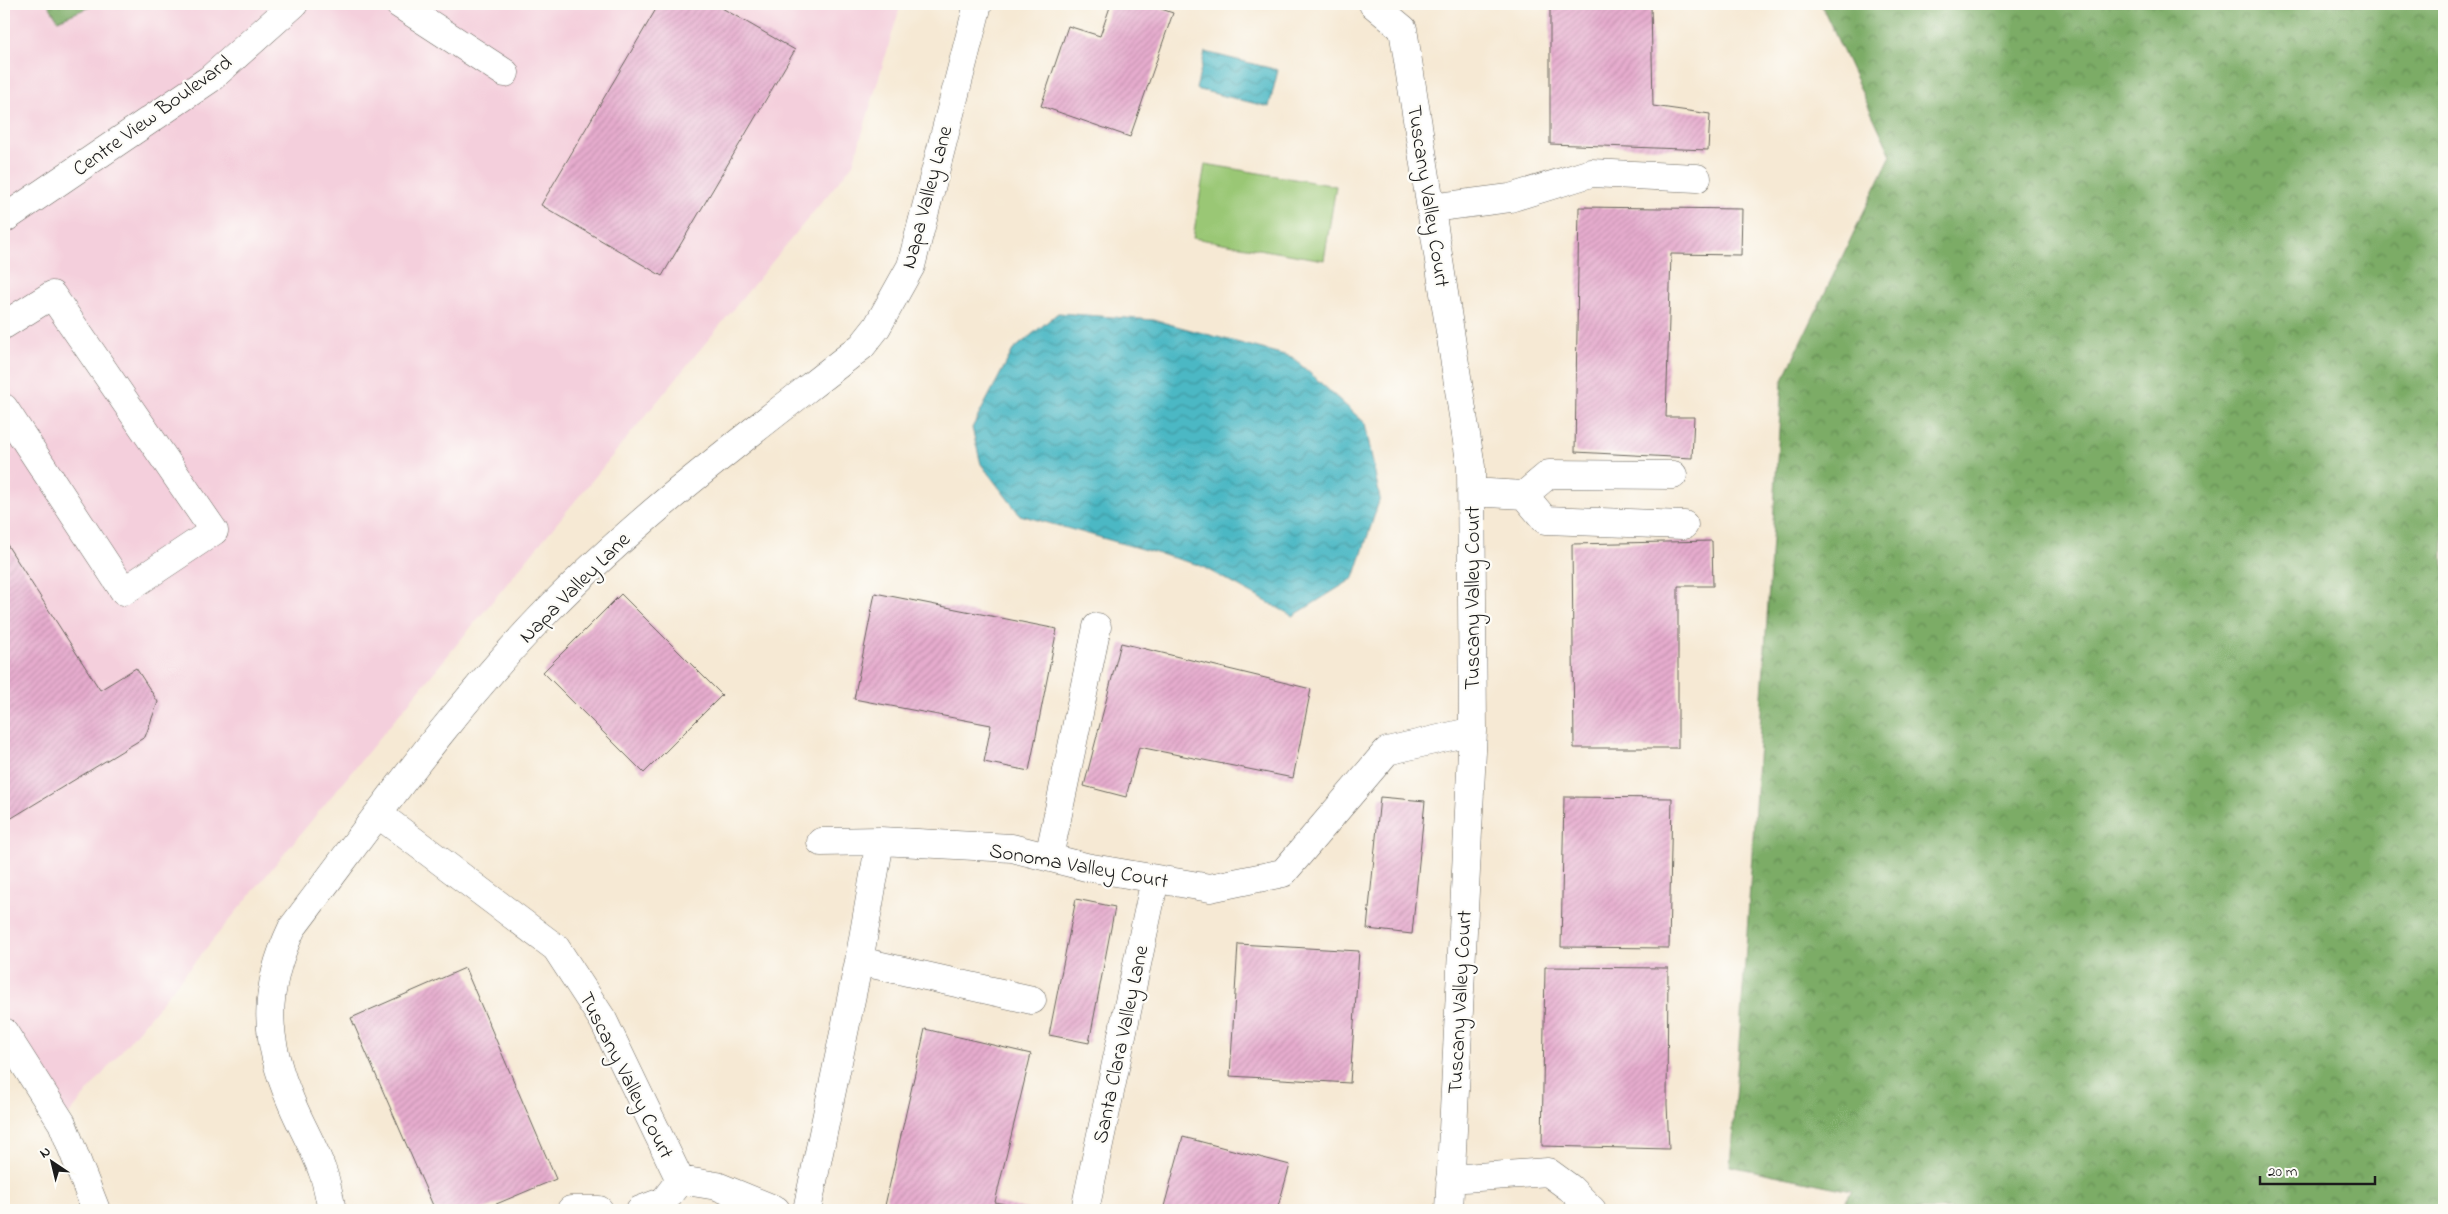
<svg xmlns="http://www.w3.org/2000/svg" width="2448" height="1214" font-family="'Indie Flower',sans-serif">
<defs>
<pattern id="forest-crowns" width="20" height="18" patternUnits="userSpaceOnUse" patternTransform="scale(1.25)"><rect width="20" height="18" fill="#7bac66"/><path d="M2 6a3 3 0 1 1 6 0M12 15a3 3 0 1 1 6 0" fill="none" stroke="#648b53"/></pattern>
<pattern id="water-waves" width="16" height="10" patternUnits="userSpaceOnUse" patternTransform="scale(1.25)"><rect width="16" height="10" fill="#4bb8c4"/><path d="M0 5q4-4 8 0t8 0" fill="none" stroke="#3e959e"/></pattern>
<pattern id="building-hatch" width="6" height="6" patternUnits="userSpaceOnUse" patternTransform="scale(1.25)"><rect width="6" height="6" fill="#e6acce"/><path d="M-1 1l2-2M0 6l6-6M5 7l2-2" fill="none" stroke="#c593b0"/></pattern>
</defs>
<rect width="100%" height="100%" fill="#fdfcf7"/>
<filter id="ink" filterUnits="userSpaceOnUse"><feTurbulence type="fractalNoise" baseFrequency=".02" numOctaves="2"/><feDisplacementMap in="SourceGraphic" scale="10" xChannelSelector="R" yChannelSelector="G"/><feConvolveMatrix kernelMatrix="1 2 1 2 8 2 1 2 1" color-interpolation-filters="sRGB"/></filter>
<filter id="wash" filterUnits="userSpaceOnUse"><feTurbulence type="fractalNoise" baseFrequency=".0096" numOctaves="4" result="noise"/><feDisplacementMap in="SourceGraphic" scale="20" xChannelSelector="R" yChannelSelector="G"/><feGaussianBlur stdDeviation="1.12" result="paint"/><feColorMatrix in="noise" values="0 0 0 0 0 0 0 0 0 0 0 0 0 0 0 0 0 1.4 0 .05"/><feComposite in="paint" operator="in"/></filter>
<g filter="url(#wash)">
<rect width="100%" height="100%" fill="#f6e9d4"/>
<path fill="#f4cfdc" d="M4,4h44l10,16 39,-16h804l-48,160 -791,959 -58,-91z"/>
<path fill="url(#forest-crowns)" stroke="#4c6441" d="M48,4h49l-39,16z
M1821,4h623v1206h-604l12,-19 -122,-25 16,-218 36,-566 109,-227z"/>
<path fill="#9ac774" stroke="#5b7248" d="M1205,164l131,22 -12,74 -131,-22z"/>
<path fill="url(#water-waves)" stroke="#346a70" d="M1205,52l73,18 -9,37 -73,-18z
M1058,313l96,7 138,37 73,66 15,75 -26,80 -61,38 -94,-51 -179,-50 -39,-51 -9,-36 41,-78z"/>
<g id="blocks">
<path fill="url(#building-hatch)" d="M659,4h56l80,46 -133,226 -121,-71z
M1111,4h36l26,9 -43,124 -89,-31 27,-80 32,10z
M1550,4h101l2,102 57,8 -2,36 -158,-6z
M1579,207l163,2 -1,46 -70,-1 -5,163h28l-2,41 -117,-6z
M4,540l96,150 36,-22 22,34 -13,35 -135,82 -6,-11z
M1712,541l1,45h-35v162h-104l-2,-204z
M875,593l182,36 -28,142 -45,-9 7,-37 -137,-26z
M621,594l101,101 -78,78 -101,-101z
M1121,643l190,46 -18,89 -154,-31 -13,50 -42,-11z
M1380,797l45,4 -13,133 -45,-5z
M1564,797l108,1 -3,150 -108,-1z
M1076,899l39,8 -26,136 -40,-8z
M1238,944l121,7 -9,132 -120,-7z
M1545,967l123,1 -1,136 2,45 -127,-3z
M465,968l91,211 -74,31h-47l-84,-192z
M925,1029l106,25 -36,148 35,8h-146z
M1183,1137l107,28 -13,45h-114z"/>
</g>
</g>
<g filter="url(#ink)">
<use href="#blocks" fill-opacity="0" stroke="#68645c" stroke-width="1"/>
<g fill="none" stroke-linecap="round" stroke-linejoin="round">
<g stroke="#68645c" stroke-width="29">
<path id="minor" d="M399,4l106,69
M1373,4l30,25 68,438 2,264 -24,479
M1431,208l79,-10 81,-25 106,5
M4,219l206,-140 84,-75
M4,325l48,-30 162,236 -90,60 -120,-183
M1471,492l53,3 21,25 139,5
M1524,495l25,-21 124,1
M378,814l178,134 47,72 77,160
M821,842l59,-1 132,7 74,19 124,21 73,-15 104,-122 86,-20
M1049,857l48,-230
M859,961l173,39
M4,1032l58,91 34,87
M1450,1179l98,-7 22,16 22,22
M680,1180l37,6 59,24
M332,1210c-3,-13 -5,-28 -10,-40 -8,-23 -21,-44 -30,-66 -28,-64 -30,-113 0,-176 82,-108 161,-220 255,-317 96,-99 207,-180 315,-265l15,-19 34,-61 67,-262
M571,1210h28
M640,1210l24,-9 16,-21
M807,1210l52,-249 21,-120
M1085,1210l70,-331"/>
</g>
<use href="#minor" stroke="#fff" stroke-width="28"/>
</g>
</g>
<g text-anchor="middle" stroke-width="4.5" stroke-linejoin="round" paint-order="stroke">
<g font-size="21" fill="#1c1c1c" stroke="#fdfcf7">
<text transform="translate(152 115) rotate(-36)" y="7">Centre View Boulevard</text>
<text transform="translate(1429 196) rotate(81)" y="7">Tuscany Valley Court</text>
<text transform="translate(926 197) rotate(-75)" y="7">Napa Valley Lane</text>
<text transform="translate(574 587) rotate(-45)" y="7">Napa Valley Lane</text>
<text transform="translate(1472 598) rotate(-90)" y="7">Tuscany Valley Court</text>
<text transform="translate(1079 865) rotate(10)" y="7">Sonoma Valley Court</text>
<text transform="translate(1459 1002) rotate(-87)" y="7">Tuscany Valley Court</text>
<text transform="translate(1120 1044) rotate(-78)" y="7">Santa Clara Valley Lane</text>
<text transform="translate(627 1075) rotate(63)" y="7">Tuscany Valley Court</text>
</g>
</g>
<rect width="2448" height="1214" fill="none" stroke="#fdfcf7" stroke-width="20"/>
<g transform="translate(52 1162) rotate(325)" stroke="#fdfcf7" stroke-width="4" paint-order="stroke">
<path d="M0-4L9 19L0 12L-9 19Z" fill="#1c1c1c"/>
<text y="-8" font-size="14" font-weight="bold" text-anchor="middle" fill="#1c1c1c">N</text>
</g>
<path d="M2260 1176v8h115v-8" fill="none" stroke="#1c1c1c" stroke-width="2.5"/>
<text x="2268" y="1176" font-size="15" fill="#1c1c1c" stroke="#fdfcf7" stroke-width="4" paint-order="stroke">20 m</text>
</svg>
